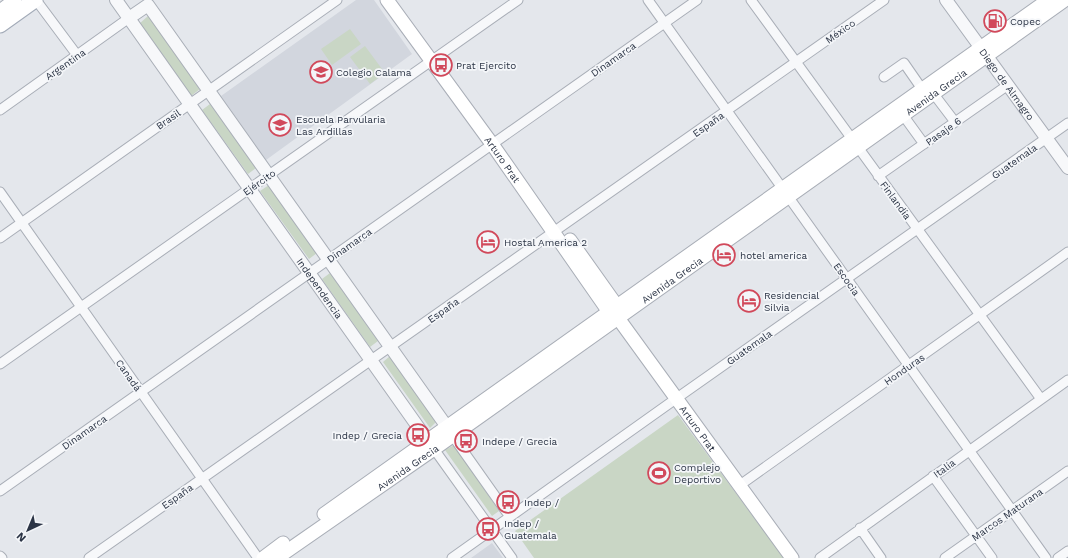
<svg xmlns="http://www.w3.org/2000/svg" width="1068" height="558" font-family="'Work Sans',sans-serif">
<rect width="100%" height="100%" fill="#e4e7ec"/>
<path fill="#d2d6de" d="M356,0h18l38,54 -146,106 -45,-64z
M492,543l11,15h-32z"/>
<path fill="#c9d6c5" d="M148,16l52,73 -9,7 -52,-72z
M350,29l11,15 -29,21 -11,-16z
M365,46l20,27 -15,11 -20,-27z
M210,104l46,64 -8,6 -46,-64z
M269,185l48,68 -8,6 -49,-68z
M330,273l48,68 -8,6 -48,-68z
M390,356l46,66 -6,6 -47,-66z
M678,415l106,143h-250l-19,-27z
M454,445l45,66 -7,5 -47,-66z"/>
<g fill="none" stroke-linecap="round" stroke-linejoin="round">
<g stroke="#a9aeb7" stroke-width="11">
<path id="minor" d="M36,0l41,55
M648,0l398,558
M751,0l290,399
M884,77l20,-14 18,26
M933,93l22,29
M0,110l129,-92
M903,115l21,29
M878,176l130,-91
M0,192l258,366
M0,238l337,-238
M0,364l518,-364
M452,435l58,82
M434,449l78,109
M933,476l59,82
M740,485l328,-233
M0,491l697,-491
M860,528l21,30
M0,556l2,2
M89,558l795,-558
M452,558l225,-160 391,-275
M820,558l248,-178
M945,558l123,-87
M1058,558l10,-7"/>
</g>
<g stroke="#a9aeb7" stroke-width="14">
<g id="tertiary">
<path id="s1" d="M116,0l317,448"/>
<path id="s2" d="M946,0l122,168"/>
<path d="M129,18l19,-13 304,429"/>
</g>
</g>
<g stroke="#a9aeb7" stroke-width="15">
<g id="secondary">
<path id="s3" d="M387,0l105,144 117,168 9,6 174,240"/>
<path d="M0,11l15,-11"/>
<path d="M570,240l47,66 1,8"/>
<path d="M324,514l724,-514"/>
<path d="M263,558l20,-15"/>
<path id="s4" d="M277,558l157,-109 631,-449"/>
</g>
</g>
<g stroke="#a3abb8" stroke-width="17">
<path id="primary" d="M0,25l35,-25"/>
</g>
<use href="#minor" stroke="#f7f8fa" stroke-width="9"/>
<use href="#tertiary" stroke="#f7f8fa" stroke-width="12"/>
<use href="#secondary" stroke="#fff" stroke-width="13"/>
<use href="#primary" stroke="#fff" stroke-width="15"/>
</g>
<defs>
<g id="fuel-ring" transform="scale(1.15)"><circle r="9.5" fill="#f4f6f9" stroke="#d1495b" stroke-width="1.5"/><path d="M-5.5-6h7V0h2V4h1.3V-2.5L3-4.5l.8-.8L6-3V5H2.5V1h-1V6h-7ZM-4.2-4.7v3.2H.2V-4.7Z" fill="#d1495b"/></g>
<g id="bus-ring" transform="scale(1.15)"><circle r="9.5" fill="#f4f6f9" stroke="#d1495b" stroke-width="1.5"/><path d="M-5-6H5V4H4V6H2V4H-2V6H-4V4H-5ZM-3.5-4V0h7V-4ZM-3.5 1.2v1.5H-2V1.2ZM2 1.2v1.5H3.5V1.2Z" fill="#d1495b"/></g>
<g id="school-ring" transform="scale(1.15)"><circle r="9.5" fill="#f4f6f9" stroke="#d1495b" stroke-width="1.5"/><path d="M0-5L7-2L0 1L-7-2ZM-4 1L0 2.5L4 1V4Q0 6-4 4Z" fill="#d1495b"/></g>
<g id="hotel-ring" transform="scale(1.15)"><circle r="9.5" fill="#f4f6f9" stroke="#d1495b" stroke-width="1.5"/><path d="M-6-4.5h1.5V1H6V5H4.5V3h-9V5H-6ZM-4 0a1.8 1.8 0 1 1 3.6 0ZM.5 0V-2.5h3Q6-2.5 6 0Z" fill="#d1495b"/></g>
<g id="stadium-ring" transform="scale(1.15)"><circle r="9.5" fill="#f4f6f9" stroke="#d1495b" stroke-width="1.5"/><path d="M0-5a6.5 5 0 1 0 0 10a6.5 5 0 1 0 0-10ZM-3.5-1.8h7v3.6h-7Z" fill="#d1495b"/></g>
</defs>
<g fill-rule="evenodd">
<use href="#fuel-ring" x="995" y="21"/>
<use href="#bus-ring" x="441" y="65"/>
<use href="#school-ring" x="321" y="72"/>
<use href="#school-ring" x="280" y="125"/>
<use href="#hotel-ring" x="488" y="242"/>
<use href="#hotel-ring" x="724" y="255"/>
<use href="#hotel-ring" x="749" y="301"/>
<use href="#bus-ring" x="418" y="435"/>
<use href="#bus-ring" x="466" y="441"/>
<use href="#stadium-ring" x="659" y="473"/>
<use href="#bus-ring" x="508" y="502"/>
<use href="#bus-ring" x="488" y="529"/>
</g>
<g text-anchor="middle" stroke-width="3.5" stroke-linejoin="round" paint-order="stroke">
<g font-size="10" fill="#2b3445" stroke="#f4f6f9" text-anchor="start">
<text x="1010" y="25">Copec</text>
<text x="456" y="69">Prat Ejercito</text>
<text x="336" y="76">Colegio Calama</text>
<text x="296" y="123">Escuela Parvularia<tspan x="296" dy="12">Las Ardillas</tspan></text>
<text x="504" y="246">Hostal America 2</text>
<text x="740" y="259">hotel america</text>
<text x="764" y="299">Residencial<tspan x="764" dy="12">Silvia</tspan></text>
<text x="402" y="439" text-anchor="end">Indep / Grecia</text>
<text x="482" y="445">Indepe / Grecia</text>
<text x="674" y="471">Complejo<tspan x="674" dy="12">Deportivo</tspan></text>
<text x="524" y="506">Indep /</text>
<text x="504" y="527">Indep /<tspan x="504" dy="12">Guatemala</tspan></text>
</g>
<g font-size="10" fill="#2b3445" stroke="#f4f6f9">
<text transform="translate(840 31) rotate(-35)" y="4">México</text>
<text transform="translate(613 59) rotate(-35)" y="4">Dinamarca</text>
<text transform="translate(65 64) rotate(-35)" y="4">Argentina</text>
<text dy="4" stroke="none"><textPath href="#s2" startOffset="104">Diego de Almagro</textPath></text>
<text dy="4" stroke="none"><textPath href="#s4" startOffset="807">Avenida Grecia</textPath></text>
<text transform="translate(168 119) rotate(-35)" y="4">Brasil</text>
<text transform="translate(708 124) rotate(-35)" y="4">España</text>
<text transform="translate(943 131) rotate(-35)" y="4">Pasaje 6</text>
<text dy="4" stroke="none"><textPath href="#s3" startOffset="197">Arturo Prat</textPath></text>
<text transform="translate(1014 161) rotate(-35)" y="4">Guatemala</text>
<text transform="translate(259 182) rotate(-35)" y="4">Ejército</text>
<text transform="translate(896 200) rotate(54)" y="4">Finlandia</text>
<text transform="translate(349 245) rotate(-35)" y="4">Dinamarca</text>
<text transform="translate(847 279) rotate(55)" y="4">Escocia</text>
<text dy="4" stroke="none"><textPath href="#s4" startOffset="483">Avenida Grecia</textPath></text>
<text dy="4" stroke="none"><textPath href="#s1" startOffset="353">Independencia</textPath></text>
<text transform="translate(443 310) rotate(-35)" y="4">España</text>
<text transform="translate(749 347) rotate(-35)" y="4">Guatemala</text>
<text transform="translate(904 369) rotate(-35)" y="4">Honduras</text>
<text transform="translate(129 375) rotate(55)" y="4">Canadá</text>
<text dy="4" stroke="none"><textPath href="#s3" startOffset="530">Arturo Prat</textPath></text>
<text transform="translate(84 432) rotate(-35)" y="4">Dinamarca</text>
<text dy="4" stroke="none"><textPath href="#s4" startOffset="159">Avenida Grecia</textPath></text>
<text transform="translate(944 468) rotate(-36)" y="4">Italia</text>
<text transform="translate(177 496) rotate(-35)" y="4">España</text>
<text transform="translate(1007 514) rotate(-35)" y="4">Marcos Maturana</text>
</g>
</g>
<g transform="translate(28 530) rotate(224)" stroke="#f4f6f9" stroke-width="3" paint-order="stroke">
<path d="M0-3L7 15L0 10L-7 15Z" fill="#2b3445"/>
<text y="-6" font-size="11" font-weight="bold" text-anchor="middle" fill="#2b3445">N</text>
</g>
</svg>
